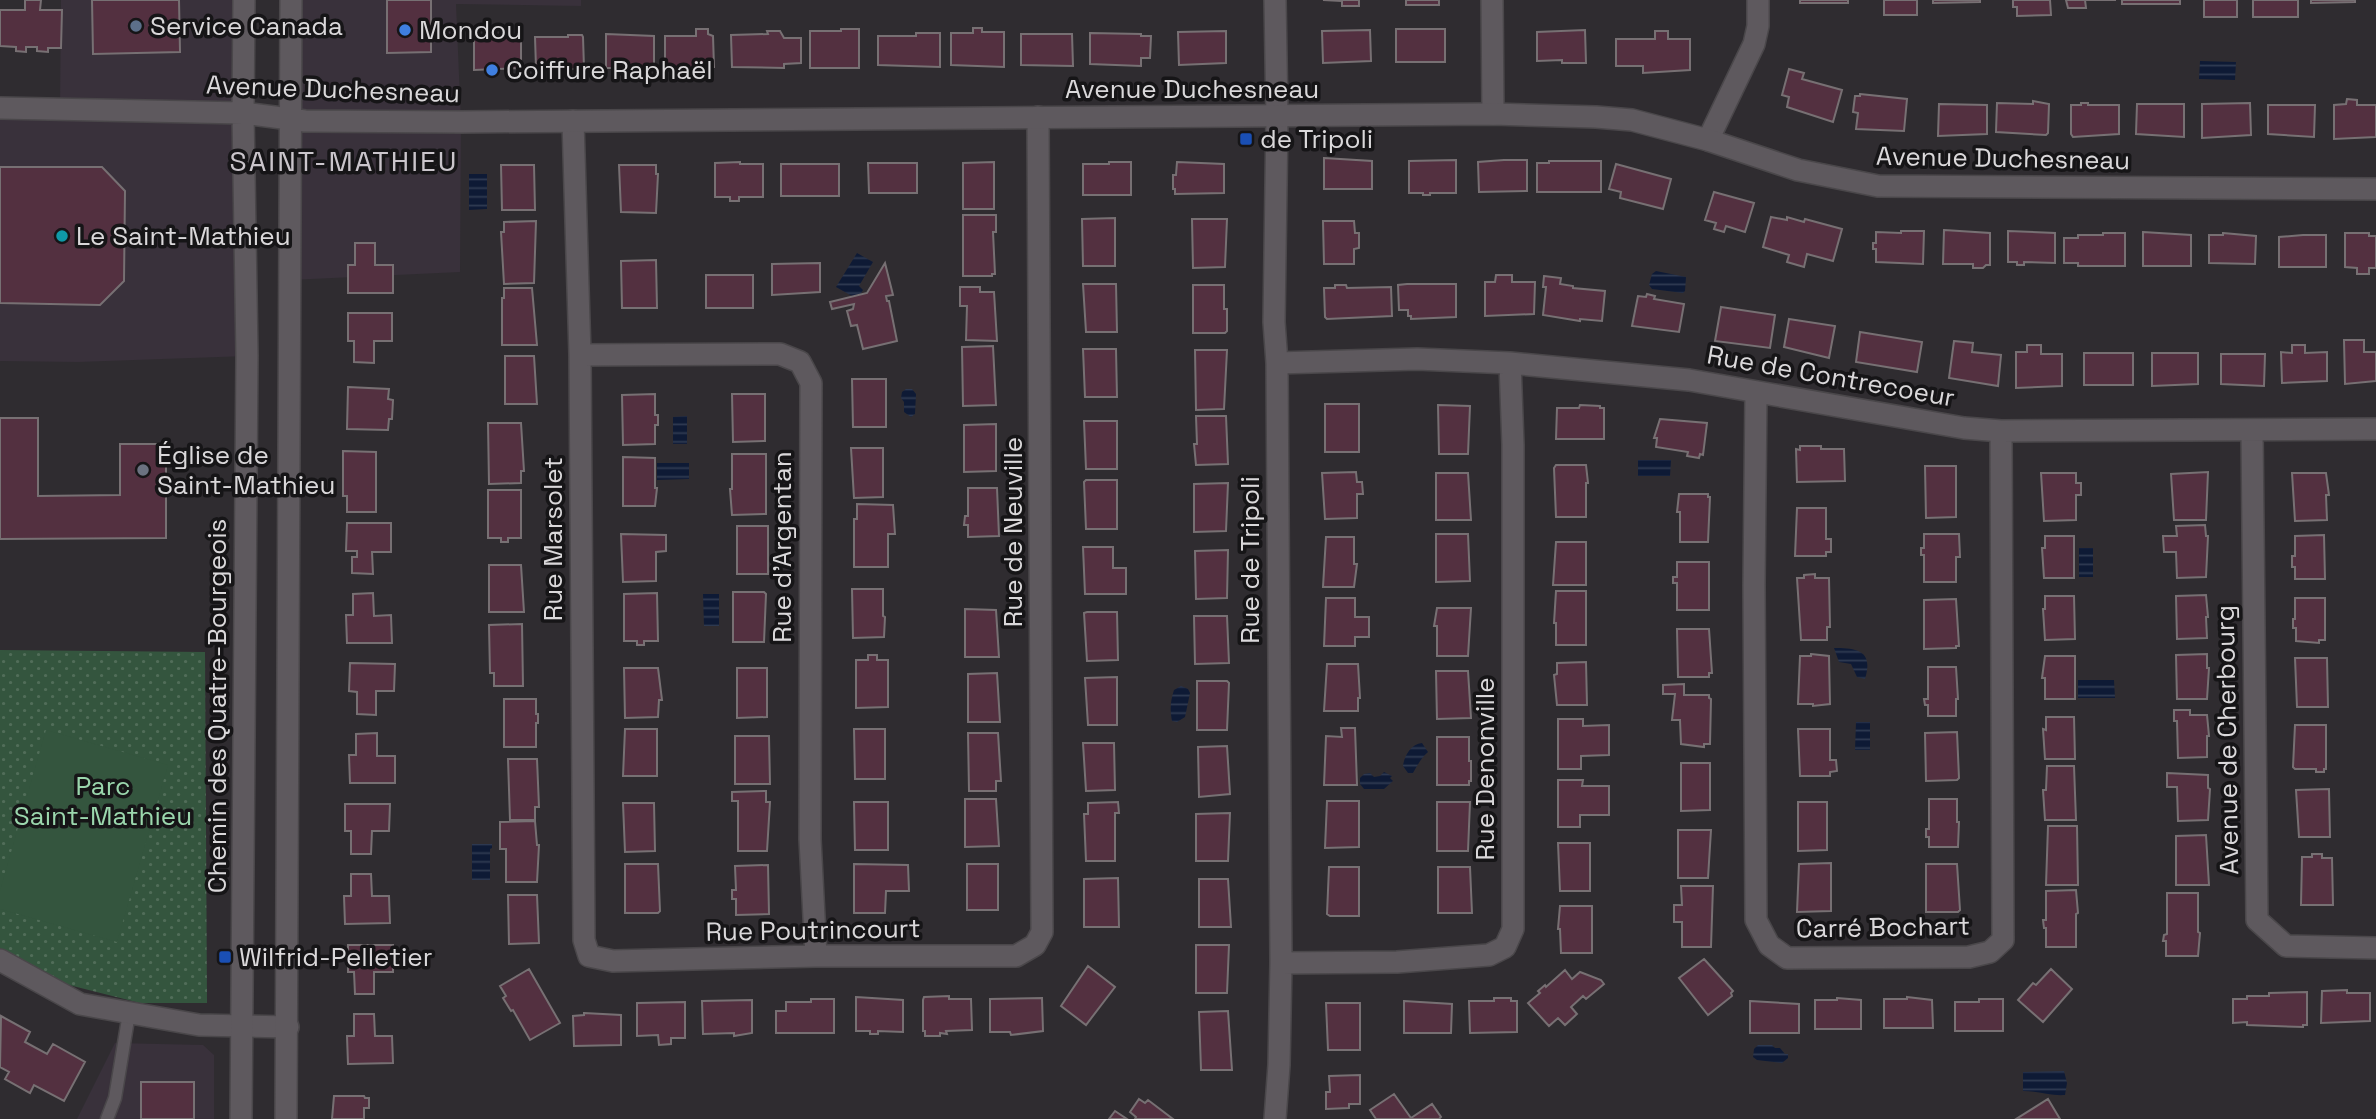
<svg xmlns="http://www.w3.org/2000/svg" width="2376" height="1119" font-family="'Space Grotesk',sans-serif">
<defs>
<pattern id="park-dots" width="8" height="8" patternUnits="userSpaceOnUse" patternTransform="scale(1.75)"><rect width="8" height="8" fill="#34553e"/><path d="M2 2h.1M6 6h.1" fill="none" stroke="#516d59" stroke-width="1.8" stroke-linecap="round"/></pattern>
<pattern id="water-rules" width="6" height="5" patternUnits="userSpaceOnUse" patternTransform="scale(1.75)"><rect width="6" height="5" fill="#0e1a35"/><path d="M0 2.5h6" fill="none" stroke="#303b52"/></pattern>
</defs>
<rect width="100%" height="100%" fill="#2f2c30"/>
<path fill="#39313b" d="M61,0h183l3,356 -169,6 -78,-1v-253l60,3z
M291,0h290v6l-125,-2 5,118 -1,150 -170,8z
M115,1043l88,2 11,10v64h-137z"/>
<path fill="url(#park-dots)" d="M0,650l205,2 2,351h-67l-75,-19 -65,-34z"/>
<path fill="#34553e" d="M46,730l122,35 -51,177 -117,-33v-18z"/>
<path fill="url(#water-rules)" d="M2200,61l36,1 -1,18 -36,-1z
M469,174h18v35l-18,1z
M857,253l16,9 -14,24 4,4 -3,5 -8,1 -16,-9z
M1656,271l30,6 -1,14 -2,2 -31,-4 -3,-4 3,-11z
M906,389h6l4,5 -1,20 -4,3 -7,-5v-10l-3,-4 1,-6z
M687,416v28h-14v-27z
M1638,460h33l-1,16h-32z
M657,463h32v16l-32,1z
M2079,548h14v29h-14z
M703,594h16v32h-15z
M1834,648c22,0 40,2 31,31l-8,-2 -6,-13 -12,-2z
M2078,680h36l1,18h-37z
M1181,686l7,3 2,4 -5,24 -8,5 -5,-1c-2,-11 -2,-19 2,-31z
M1856,722h14v28h-15z
M1422,743l6,9c-7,6 -11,14 -15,21h-5l-5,-7c1,-10 8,-22 19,-23z
M1384,772l8,4 -2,2 3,3 -9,8h-20l-4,-5v-6l4,-4 6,-1 4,4 6,-1z
M472,844h20v4l-2,1v31h-18z
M1758,1045h14l3,3h5l5,6h3v4l-6,5 -25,-3 -4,-3 1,-8z
M2064,1071l3,12 -2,12c-15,1 -27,-4 -42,-4v-19z"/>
<path fill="#533040" stroke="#777073" stroke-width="2" d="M25,0h16l-1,10h22l-1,38h-13v4l-11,-1v-4h-11v5l-10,-1v-4l-16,-1v-36h25z
M92,0h87l1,52 -87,2z
M387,0h44v52l-44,1z
M1323,0h36v6h-17v-5z
M1406,0h33v5h-33z
M1800,0h48v3h-48z
M1884,0h33v15h-33z
M1933,0h47v2l-47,1z
M2013,0h37l1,15 -34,1v-9h-4z
M2066,0h50h-31l1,8h-18z
M2122,0h58v4h-58z
M2204,0h33v17h-33z
M2253,0h45v17h-45z
M2311,0h44v2l-44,1z
M973,28h9v4h22v35l-53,-2v-32h22z
M696,29h12v5l5,2 1,31h-49v-31h31z
M841,29h18v39h-49v-37h31z
M1396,29h49v33h-49z
M1370,30l1,31 -48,2 -1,-32z
M1585,30l1,33h-24v-3l-25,1v-29z
M767,31h13l4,7h17v25l-17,1v4l-52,-1 -1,-32 37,-1z
M1226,31v32l-47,2 -1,-33z
M1655,31h13v8h22v31l-47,3v-7h-27v-27h39z
M916,33h24v34l-62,-2v-29h38z
M1090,33l51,1v2h10l-1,22h-9v8l-51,-2z
M606,34l48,2v32h-48z
M1021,34h51l1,32 -52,-1z
M521,35v33l-47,2v-34z
M568,35h14l1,2 1,31 -21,2v-2h-27l-1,-31h33z
M1789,69l15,4 -2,6 40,11 -9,32 -46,-15 2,-10 -7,-2z
M1860,94l47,5 -3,32 -48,-2 2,-16 -5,-1 2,-16h5z
M2347,99l10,1v5h19v32l-42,2v-34l12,-1z
M2033,101l16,3 -1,29 -2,2 -50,-3 1,-29 36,1z
M2081,103h7v2h31v29l-46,3 -2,-3v-29h10z
M2250,103l1,32 -49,3v-34z
M1939,104l48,1v29l-49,2z
M2137,104h47v33l-48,-3z
M2268,105h47l-1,32 -46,-3z
M1324,158l48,3v28h-48z
M1456,160v33h-26v2h-7v-2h-14v-32z
M1504,160h23v31l-48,1 -1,-30z
M1549,161h52v31h-64v-29h12z
M740,162v2h23v33h-24v4h-9v-4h-15v-34z
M994,162v47h-31v-46z
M1109,162h22v33h-48v-31h26z
M1177,162l47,2v29l-49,1v-5h-2v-14h3z
M868,163h49v30h-48z
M781,164h58v32h-58z
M1616,164l55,15 -8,30 -43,-11 1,-6 -12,-3z
M501,165h33l1,45h-33z
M619,165h37v9h2l-2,39 -35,-1z
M0,167h102l23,24 -1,90 -24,24 -100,-2z
M1714,192l40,11 -9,29 -19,-6 -2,6 -10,-3 2,-6 -11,-3z
M963,215h33v17h-3l2,42h-3v2h-29z
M1771,217l16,3v-3l17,5 1,-3 37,10 -9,32 -26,-7 -3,13 -17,-5 2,-7 -26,-8z
M1115,218v48h-32l-1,-47z
M1192,219h35l-2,48 -32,1z
M536,221l-2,62 -30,1 -3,-52h3v-10z
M1323,221h31l1,12h4v15l-5,1v15h-30z
M1944,230l46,3v32h-4l-3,3h-10v-4h-30z
M1901,231h23l-1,33 -47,-2v-13h-3v-6h3v-11l25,1z
M2008,231l47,2v30l-31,-1v3h-7v-3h-9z
M2143,232l48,3v31h-48z
M2103,233h22v33h-47v-3h-14v-25h14v-3h25z
M2223,233l33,3 -1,28 -46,-1v-28h14z
M2345,233h24v3h7v32h-7v6h-12v-6l-12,-1z
M2303,235h23v32h-47v-30z
M355,243h20v22h18v28h-45v-28h7z
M656,260l1,48h-35l-1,-47z
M820,263v29l-48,3v-31z
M885,263l8,32 -7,1 1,5h2l8,40 -34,8 -6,-24 -6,1 -4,-15 6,-2 1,-5 -22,5 -2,-7 37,-9z
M706,275h47v33h-47z
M1496,275h16v7h23l-1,32 -49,2v-34h10z
M1544,276l17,2 -1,6 13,2v2l32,3 -3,30 -22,-2v2l-37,-6 3,-28h-3z
M1083,284h33l1,48h-31z
M1407,284h49v33l-45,2v-3h-3v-6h-9l-1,-25z
M1193,285h31v24h3v22l-2,2h-32z
M1335,285h11l1,3 44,-1 1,29 -65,3 -2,-2 -1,-29h11z
M960,287h20v5h14l3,49 -31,-1 1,-34h-7z
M504,288h28l5,57h-35v-47h2z
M1647,294l8,2 -1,3 30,5 -5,28 -47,-6 6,-30 8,1z
M1721,307l54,8 -5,33 -55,-7z
M348,313h44v28h-18v22l-20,-1v-21h-6z
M1789,319l46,7 -6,32 -45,-11z
M1860,332l62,10 -5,30 -61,-10z
M2344,340h20v12h12v29l-31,3z
M1954,341l19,2 -1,9 29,3 -3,31 -49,-8z
M2027,345h14v9h21v32l-46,2v-36h11z
M2292,345h13v8l22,-1v29l-45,2 -1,-31 11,1z
M993,346l3,59 -33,1 -1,-59z
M1083,349h33l1,48h-32z
M1195,350h32l-3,59 -28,1z
M2084,353h49v32h-49z
M2152,353h46v31l-46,2z
M2221,354h44l-1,32 -43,-2z
M505,356h29l3,48h-32z
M852,379h34v48h-33z
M348,387l41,2 -1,10 5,1 -1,19h-3l-1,11 -41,-1z
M655,394v21h3v10h-3v19l-32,1 -1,-50z
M732,394h33v47l-32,1z
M1325,404h34v48h-34z
M1438,405l32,1 -2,48h-29z
M1580,405l20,1v2h4v31h-48l1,-31h22z
M1196,416h30l2,48 -32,1 -2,-21h3z
M0,418h38v78l82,-1v-51h46v94l-166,1z
M1660,419l47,4 -4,32 -3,-1 -1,4 -12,-2 1,-4 -32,-5 1,-9h-3z
M1084,421h33v48h-31z
M488,423h33l3,48h-3v12l-32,1z
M996,424v47l-32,1v-47z
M1800,446h21v3h23l1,32 -48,1 -1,-33 4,1z
M851,448h32v49l-29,1z
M343,451l33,1v60h-29v-16h-4z
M732,454h34v60l-34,1 -2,-26h2z
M623,457l32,1v30h2l-2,18h-32z
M1556,465h30l2,18h-2v34h-30l-2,-49z
M1925,466h31v51l-30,1z
M1356,472l1,10h5l1,12h-6v24l-32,1 -3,-46z
M2208,472l-2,48h-32l-3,-46z
M1436,473h32l3,47h-35z
M2041,473h35v10h5v12h-5v25l-32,1z
M2292,473h34l3,22h-3l1,25 -32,1z
M1086,480h31v49h-31l-2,-47z
M1228,483l-2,48 -32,1v-48z
M968,488h29l2,48 -31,1v-12h-4l1,-9h3z
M488,490h33v48h-13v4h-7v-4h-13z
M1679,494h29v3h2l-2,45h-28v-30h-3z
M857,504l36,1 2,29h-7v33h-34v-48h3z
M1797,508h29v31h5v13h-5v4h-31z
M347,523h44v29h-19l1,22 -21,-1v-16h5v-6h-11z
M2205,525l1,11h2l-2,41 -29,1 -1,-26h-12l-1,-16h14l-1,-10z
M737,526h31v48h-31z
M621,534l45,1v16l-10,1v29l-33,1z
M1436,534h32l2,47 -34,1z
M1924,534h35l1,23h-4v25h-32v-27h-3v-7h3z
M2324,535l1,44h-30v-12h-3v-11h3v-20z
M2045,536h29v42h-30l-2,-30h3z
M1326,537h28v27h3l-3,23h-31z
M1556,542h30v43h-33z
M1083,547h30v21h13v26h-41z
M1228,550l-1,48 -31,1 -1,-48z
M1677,562h32v48h-32v-27h-4v-6h4z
M489,565h32l3,47h-35z
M1815,574v4h14l1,49h-3v13h-26l-4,-62h7v-3z
M852,589h31v27l2,1 -1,20 -31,1z
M1556,591h30v54h-30v-22h-2z
M733,592h31l2,2 -2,48h-31z
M373,593l1,23 17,-1 1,28h-45l-1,-28h7v-21z
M657,593l1,48h-14v4h-7v-4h-13v-47z
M2206,595l2,22h-2l1,21 -30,1 -1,-43z
M2045,596h29l1,43 -30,1 -2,-31h2z
M1326,598h29v19h14v20h-14v9h-31z
M2295,598h30v42h-6v3l-23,-2v-13h-3v-9h2z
M1956,599l3,47h-3v2l-32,1v-49z
M1437,608h34l-3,48h-31v-30h-3z
M965,609l31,1 3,47h-34z
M1087,612h30l1,48 -31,1 -3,-48z
M1194,616h33l2,47 -34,1z
M522,624l1,62h-29v-13h-4l-1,-48z
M1677,629h32l3,44h-3v4h-31z
M1811,654l18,2 1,48 -17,2v-2h-15l2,-48h11z
M2207,654v14h2l-2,31h-30l-1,-44z
M868,655h9v5h11v47l-32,1v-48h12z
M2045,656h30v43h-30v-21h-3z
M2295,658h32l1,49h-31z
M1586,662l1,43h-30l-3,-30 3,-1v-11z
M350,663l45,1 -1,27h-18v24l-19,-1v-22l-8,-1z
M1327,664h31l2,34h-2v13h-34z
M1928,667h28l2,32h-2v17h-28v-11h-3l-1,-6h4z
M624,668h34l4,32h-3l-1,17 -33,1z
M737,668h30v49l-30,1z
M1436,671h32l3,47 -34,1z
M997,673l3,49h-32v-48z
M1117,677v48h-29l-3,-47z
M1197,681h30l2,2 -2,47h-30z
M1684,684v11h25v3l2,1 -1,45h-6v3l-23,-3 -1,-24h-8l3,-26h-12v-9z
M504,699h32v15h2v9h-2v24h-32z
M2174,710h16v5h17l2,21h-2v21l-29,1 -1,-37h-3z
M2046,717h28l1,42h-30l-2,-30 3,1z
M1558,719h25v7l26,-1v30l-28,1v13h-23z
M2295,725h31v44h-2v3h-8v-3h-21l-2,-2z
M1341,728h14l2,57h-33l2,-49 16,1z
M625,729h32v47h-34z
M854,729h31v50h-30z
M1798,729h32v31h6l1,11 -7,1v4h-30z
M1957,732l2,46 -2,2 -31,1 -1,-48z
M377,733v23h18v27h-45l-1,-28h7v-21z
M968,733h30l3,48h-5v10h-27z
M735,736h34l1,48h-35z
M1437,737h32v24h2v20h-2v4h-32z
M1083,743h31l1,47 -29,1z
M1227,746l3,48 -31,3 -1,-50z
M508,759h29l2,48h-4v13h-25z
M1681,763h29v47l-29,1z
M2047,766h27l2,54h-31l-2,-30h3z
M2167,773l41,2v13l2,1 -2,31 -30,1 -1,-34h-10z
M1558,780h25l-1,6h27v29h-29v12h-22z
M2329,789l1,48h-31l-3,-47z
M766,791v11h4l-3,49h-29v-50h-6v-9z
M965,799h31l3,47 -34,1z
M1929,799h28v23h2l-1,25h-29v-10h-3v-8h3z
M1327,801h32v46l-34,1z
M854,802h34v48h-33z
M1118,802l1,11h-4v48h-29l-2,-47h4v-11z
M1437,802h33l-2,49h-31z
M1798,802h29v48l-29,1z
M623,803h31l1,48 -30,1z
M345,804h45l-1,27h-17l-1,23h-20v-23h-6z
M1230,813l-2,48h-32v-47z
M535,821l2,24h2l-2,37h-31v-33h-6v-27z
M2048,826h29l1,59h-32z
M1678,830h33l-3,48h-30z
M2206,835l3,50h-33v-49z
M1558,843h32v48h-30z
M2312,854h10v4h10l1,47h-32l1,-48h10z
M1831,863v48l-34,1 2,-48z
M625,864h33l2,47 -2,2h-33z
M854,864l54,1 1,26h-23l-1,22h-31z
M967,864h31v46h-31z
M1926,864h31l3,46 -2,2h-32z
M768,865l1,49 -33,1v-16h-4v-9h4l-1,-24z
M1329,867h30v49h-29l-3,-2z
M1438,867h32l2,46h-34z
M351,874h20l1,22h17l1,27 -45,1 -1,-28h7z
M1118,878l1,49h-35v-48z
M1199,879h29l3,48h-32z
M1681,886h32l-2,61h-29v-25h-8v-17h8z
M2076,890l2,23 -2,1v33h-30v-19h-2l-1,-8h3v-29z
M2167,893h31v39l2,1 -2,23h-32v-15h-3l1,-6 3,-1z
M508,895h29l2,48 -30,1z
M1560,906h32v47h-31l-1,-24h-2z
M348,945h45v27h-19v22h-19l-1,-22h-6z
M1196,945h33l-2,48h-31z
M1704,959l29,32 -2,2 1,3 -24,19 -29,-37z
M1088,966l27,21 -29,38 -25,-19z
M529,969l31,54 -30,17 -17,-30 -2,1 -8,-13 3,-2 -6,-10z
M2051,969l21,20 -29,33 -25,-22 15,-17 3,2z
M1565,970l7,9 8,-7 21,8 3,4 -18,15 -3,-3 -12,11 6,7 -12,11 -7,-7 -9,8 -21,-23 12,-10 -2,-2 7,-6 1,2z
M2347,990v3h23v28l-49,2 1,-32z
M2307,992v33h-4v2l-56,-2v-3l-14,1v-24h14v-3h22v-3z
M949,996v3h22l1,31 -26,1 1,3 -7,-1v3h-15v-5h-2v-31l1,-3z
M856,997l47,3v32l-25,-1v3h-8v-3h-14z
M1907,997l25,3 1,28h-49v-29h23z
M1042,998l1,33 -32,4 -1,-3h-20v-33z
M1494,998h17v3h6v31l-47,1 -1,-32h25z
M1837,998l24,2v29h-46v-29h22z
M811,999h23v34h-58v-22h10v-9h25z
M1979,999h24v32h-48v-29h24z
M752,1000v33l-18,3v-3l-31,1 -1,-33z
M1404,1001l48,3 -1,29h-47z
M1750,1001l49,3v29h-49z
M685,1002v36h-14v6l-12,1 -1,-10 -21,1v-33z
M1326,1003h34v47h-32z
M1228,1011l4,59h-31l-2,-58z
M584,1013l37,2v30l-47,1 -1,-30 11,-1z
M354,1014h20l1,22h17l1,27 -45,1 -1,-28h7z
M1,1016l29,16 -5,10 22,12 6,-10 32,18 -21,39 -30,-16 -4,8 -25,-14 4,-7 -9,-5z
M1360,1075v29h-11v4l-23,1v-17h4l-1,-16z
M141,1082h53v37h-53z
M1394,1094l17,24 21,-14 9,13 -2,2h-63l-6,-9z
M334,1096h30l1,2h4v10h-5v11h-32z
M1139,1099l6,4 3,-3 25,19h-38l1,-2 -6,-5z
M2048,1099l12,20h-44z
M1115,1111l12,8h-18z"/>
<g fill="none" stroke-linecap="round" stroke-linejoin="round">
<g stroke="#4a474a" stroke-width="15">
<path id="lane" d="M107,1119l8,-21 14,-85"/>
</g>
<g stroke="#4a474a" stroke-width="24">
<path id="street" d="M1275,0l2,117 -3,205 3,41 4,600 -2,102 -4,54
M1492,0l1,114
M573,121l7,234 4,585 5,16 24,5 203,-5h200l19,-11 7,-13 -4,-815
M1708,140l46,-96 4,-18v-26
M580,355l200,-1 20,8 11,21 -1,456 6,117
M1277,363l140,-4 93,4 179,17 275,48 37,3 375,-2
M1756,392l-2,193 2,335 13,25 18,13 182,-1 21,-5 13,-12 -2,-509
M2252,431l5,489 29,26 90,2
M0,960l80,44 119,21 89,2
M1281,963l116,-1 92,-7 16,-8 8,-18v-484l-3,-82"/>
</g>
<g stroke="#4a474a" stroke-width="24">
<path id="secondary" d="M0,108l243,5 62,8 156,1 1032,-8 103,3 36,3 76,20 90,30 80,16 498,3
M241,1119l6,-763 -4,-243 1,-113
M286,1119l5,-1119"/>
</g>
<use href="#lane" stroke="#5e595e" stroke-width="12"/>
<use href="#street" stroke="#5e595e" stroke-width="21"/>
<use href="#secondary" stroke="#5e595e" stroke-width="21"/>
</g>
<circle fill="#5c6f8a" stroke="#161517" stroke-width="2.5" cx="136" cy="26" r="7"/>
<g fill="#3f7fe0" stroke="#161517" stroke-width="2.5">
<circle cx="405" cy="30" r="7"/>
<circle cx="492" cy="70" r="7"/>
</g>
<g fill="#1a4fb4" stroke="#161517" stroke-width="2.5">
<rect x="1239" y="132" width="14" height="14" rx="3.5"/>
<rect x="218" y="950" width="14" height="14" rx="3.5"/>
</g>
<circle fill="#0f9aa8" stroke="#161517" stroke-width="2.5" cx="62" cy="236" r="7"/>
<circle fill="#6b7280" stroke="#161517" stroke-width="2.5" cx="143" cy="470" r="7"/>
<g text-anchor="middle" stroke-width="7" stroke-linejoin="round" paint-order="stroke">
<g font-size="26" fill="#dad8da" stroke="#161517" text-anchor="start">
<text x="150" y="35">Service Canada</text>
<text x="419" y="39">Mondou</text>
<text x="506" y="79">Coiffure Raphaël</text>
<text x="1260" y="148">de Tripoli</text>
<text x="76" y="245">Le Saint-Mathieu</text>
<text x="157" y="464">Église de<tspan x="157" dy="30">Saint-Mathieu</tspan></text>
<text x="239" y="966">Wilfrid-Pelletier</text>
</g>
<g font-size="26" fill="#dad8da" stroke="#161517">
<text transform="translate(333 89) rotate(2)" y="9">Avenue Duchesneau</text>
<text x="1192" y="98">Avenue Duchesneau</text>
<text transform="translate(2003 158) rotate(1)" y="9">Avenue Duchesneau</text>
<text transform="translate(1831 376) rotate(10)" y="9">Rue de Contrecoeur</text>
<text transform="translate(1013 532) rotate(-90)" y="9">Rue de Neuville</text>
<text transform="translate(553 539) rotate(-90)" y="9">Rue Marsolet</text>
<text transform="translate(782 547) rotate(-90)" y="9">Rue d'Argentan</text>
<text transform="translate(1250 560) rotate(-90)" y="9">Rue de Tripoli</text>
<text transform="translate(217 706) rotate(-90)" y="9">Chemin des Quatre-Bourgeois</text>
<text transform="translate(2227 740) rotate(-91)" y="9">Avenue de Cherbourg</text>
<text transform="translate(1485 769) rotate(-90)" y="9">Rue Denonville</text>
<text transform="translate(1883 927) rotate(-1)" y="9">Carré Bochart</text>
<text transform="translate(813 930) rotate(-1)" y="9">Rue Poutrincourt</text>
</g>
<g font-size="26" fill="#9bd7ad" stroke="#161517">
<text x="103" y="795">Parc<tspan x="103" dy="30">Saint-Mathieu</tspan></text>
</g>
<g font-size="28" letter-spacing="2" fill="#cac5cb" stroke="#161517">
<text x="344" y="171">SAINT-MATHIEU</text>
</g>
</g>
</svg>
